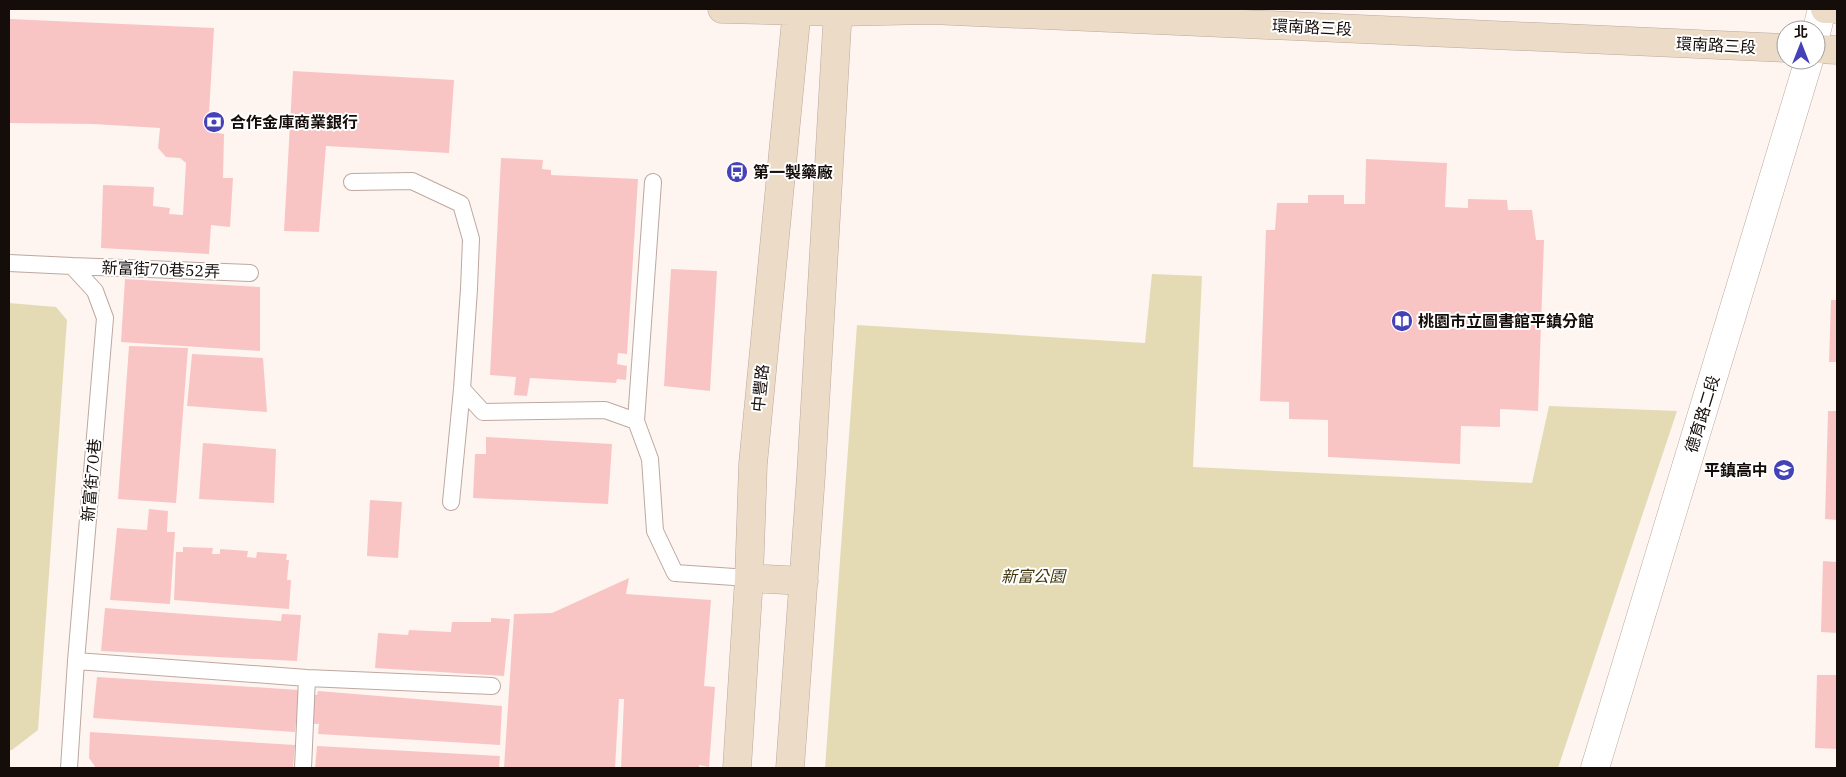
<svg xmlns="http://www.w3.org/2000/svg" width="1846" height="777" font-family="'IBM Plex Serif','Noto Sans TC',serif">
<rect width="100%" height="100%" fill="#fef5f1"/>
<path fill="#e4dbb4" d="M1152,274l50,2 -9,191 339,16 17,-77 128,5 -119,357h-733l32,-443 288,18z
M9,303l47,4 11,13 -29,410 -26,20h-3z"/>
<path fill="#f9c5c4" d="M9,19l205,9 -6,103 16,3 -1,44h10l-3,49 -19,-2 -2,29 -108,-6 2,-63 51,2 -1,19 17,2 -1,6 14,1 3,-52 -6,-5 -14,-1 -8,-9 2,-20 -67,-4 -84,-1z
M293,71l161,9 -5,73 -123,-7 -7,86 -35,-1z
M501,158l42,2 -1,9 9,1v5l87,4 -11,175 -9,-1 -1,11 10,2 -1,14 -9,-1 -1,4 -86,-5 -3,18 -13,-1 2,-18 -26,-2z
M1366,159l81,4 -2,44 23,1v-9l39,1 1,10h24l4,30h8l-6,171 -38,-2v18l-39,-1 -1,38 -132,-7v-37l-39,-1v-17l-29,-1 6,-171h9l2,-27h31v-8h36v9h21z
M671,269l46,2 -7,120 -46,-5z
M125,279l135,8v64l-139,-9z
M1831,300h6v62h-8z
M129,346l59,2 -12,155 -58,-4z
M192,354l71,4 4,54 -80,-6z
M1828,411h9v109l-12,-1z
M486,437l126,7 -4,60 -135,-6 2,-44h11z
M203,443l73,6 -2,54 -75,-4z
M370,500l32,2 -4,56 -31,-2z
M149,509l19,2 -1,21h8l-5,72 -60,-4 7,-72 30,2z
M183,547l30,1 -1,6h8v-5l28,2 -1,6 9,1 1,-6 30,2 -1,6h3l-2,20h4l-2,29 -115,-9 2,-48h7z
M1823,561l14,1v71l-16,-1z
M629,578l-3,16 85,6 -7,86 11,1 -6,80 -10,-2v3h-78l3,-69h-5l-4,69h-111l10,-154 38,-1z
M105,608l176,13 1,-7 19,1 -4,46 -196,-10z
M491,618l19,1 -6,57 -129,-8 3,-35 30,2 1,-5 42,2 1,-10h39z
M1817,675h20v74l-22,-1z
M97,677l202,13 -1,5h19l1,-4 184,15 -2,39 -182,-11 1,-10 -23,-1 -1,9 -202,-14z
M90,732l205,13 -2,23h-197l-7,-10z
M317,746l183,10 -1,12h-184z"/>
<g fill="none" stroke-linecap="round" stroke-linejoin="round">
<g stroke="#bda89f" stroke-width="18">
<path id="service" d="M352,182l60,-1 49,23 10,35 -2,50 -7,100 -11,113
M9,263l63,3 23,25 10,27 -29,343 -7,107
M72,266l178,7
M462,389l21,23 122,-2 31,11 14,38 5,72 20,42 74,5
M636,421l17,-239
M76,661l231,17 185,8
M303,768l4,-90"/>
</g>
<g stroke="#bda89f" stroke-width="29">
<path id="minor" d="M1816,33l6,-24
M1595,768l214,-708"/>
</g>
<g stroke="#bda89f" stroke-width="29">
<path id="secondary" d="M722,9l116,3 93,-2 855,38
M1825,9h12
M1816,49l21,1
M749,578l55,3
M737,768l12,-190 4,-114 44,-455
M790,768l21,-293 27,-466"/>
</g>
<use href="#service" stroke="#fff" stroke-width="16"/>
<use href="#minor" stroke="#fff" stroke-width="28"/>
<use href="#secondary" stroke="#ecdbc6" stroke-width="28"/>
</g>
<defs>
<g id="bank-disc" transform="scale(1.125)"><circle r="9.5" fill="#4541b7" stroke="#fff"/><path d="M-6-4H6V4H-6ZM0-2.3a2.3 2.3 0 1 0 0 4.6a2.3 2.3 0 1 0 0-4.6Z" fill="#fff"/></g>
<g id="bus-disc" transform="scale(1.125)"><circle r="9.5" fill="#4541b7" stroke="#fff"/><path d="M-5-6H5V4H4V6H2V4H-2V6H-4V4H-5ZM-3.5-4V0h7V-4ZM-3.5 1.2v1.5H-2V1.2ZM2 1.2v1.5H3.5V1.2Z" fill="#fff"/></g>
<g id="library-disc" transform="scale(1.125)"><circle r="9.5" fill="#4541b7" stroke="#fff"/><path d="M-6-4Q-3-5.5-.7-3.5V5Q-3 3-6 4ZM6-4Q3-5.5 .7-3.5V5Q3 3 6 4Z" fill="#fff"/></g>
<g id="school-disc" transform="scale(1.125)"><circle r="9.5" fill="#4541b7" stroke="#fff"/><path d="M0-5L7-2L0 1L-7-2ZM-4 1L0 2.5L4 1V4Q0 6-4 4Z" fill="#fff"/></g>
</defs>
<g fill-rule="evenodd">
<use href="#bank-disc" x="214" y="122"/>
<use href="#bus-disc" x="737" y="172"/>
<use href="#library-disc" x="1402" y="321"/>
<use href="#school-disc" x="1784" y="470"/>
</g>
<g text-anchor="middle" stroke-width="4" stroke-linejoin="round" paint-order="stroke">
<g font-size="16" fill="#150d0a" stroke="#fff">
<text transform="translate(1312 27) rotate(3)" y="6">環南路三段</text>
<text transform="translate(1716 45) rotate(3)" y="6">環南路三段</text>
<text transform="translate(161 269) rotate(2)" y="6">新富街70巷52弄</text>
<text transform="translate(760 388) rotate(-84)" y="6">中豐路</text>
<text transform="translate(1702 414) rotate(-73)" y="6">德育路二段</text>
<text transform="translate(91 480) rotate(-85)" y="6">新富街70巷</text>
</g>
<g font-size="16" font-weight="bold" fill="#150d0a" stroke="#fff" text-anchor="start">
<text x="230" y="128">合作金庫商業銀行</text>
<text x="753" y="178">第一製藥廠</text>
<text x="1418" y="327">桃園市立圖書館平鎮分館</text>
<text x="1768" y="476" text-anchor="end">平鎮高中</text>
</g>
<g font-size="16" font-style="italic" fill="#41370a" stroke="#fff">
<text x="1033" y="582">新富公園</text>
</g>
</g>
<rect width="1846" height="777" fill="none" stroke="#150d0a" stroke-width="20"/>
<g transform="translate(1801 45)"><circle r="24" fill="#ffffff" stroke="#a19e9d"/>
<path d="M0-4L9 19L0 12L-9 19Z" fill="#4541b7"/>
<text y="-8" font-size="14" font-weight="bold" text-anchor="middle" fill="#150d0a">北</text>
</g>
</svg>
